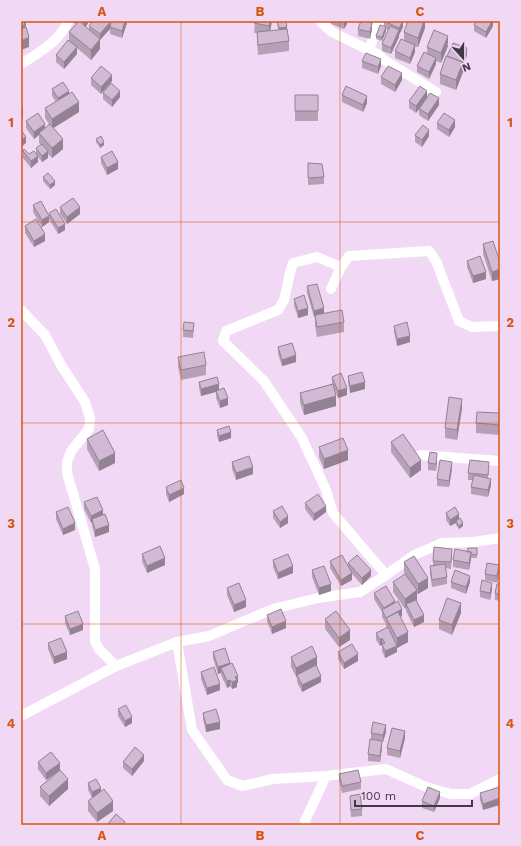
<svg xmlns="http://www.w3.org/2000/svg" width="521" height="846" font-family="'Work Sans',sans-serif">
<rect width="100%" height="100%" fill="#f1d8f4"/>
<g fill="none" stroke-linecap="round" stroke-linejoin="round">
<path stroke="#fff" stroke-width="10" d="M320,21l12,11 47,23 5,5 52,32
M369,50l10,-29
M21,64c19,-12 38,-22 47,-43
M341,267l-24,-10 -24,6 -3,10 -6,27 -6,10 -52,21 -3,10 41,40 38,57 24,52 7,23 53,62
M331,289l10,-22 8,-11 80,-5 7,10 23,60 13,6 28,-1
M21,310l24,25 16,30 24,37 5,16 -1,11 -18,22 -4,11v11l28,96v72l4,8 17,17
M420,455l80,6
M177,642l15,88 35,50 15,6 31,-7 53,-3 60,-7 40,18 25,7h19l30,-15
M21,716l95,-50 61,-24 32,-6 64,-27 45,-11 42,-6 26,-17 28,-20 28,-12 32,-1 26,-4
M306,825l-1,-4 21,-45"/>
</g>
<path fill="#b5a0b6" d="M74,21h17l-1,2 -2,-1v1l-2,4 3,2v-3h21l17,-5v2l-5,15 -12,-4v-5l-10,11v9l-9,11 -14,-12v6l-13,15 -8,-7v-7l13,-14v-9l7,-8 -2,-1z
M255,21h17l-2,10 8,-1 -1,-9h9l3,20v10l-31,4 -1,-13v-9h-3z
M331,21h17l-1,1v-1v3l-3,5 -13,-5z
M384,21l19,6 -4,8v2l-8,17 -9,-3v-7l6,-14 -2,-1v2l-4,10 -6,-2v-3l8,-9z
M425,21v7l-7,19h-3v5l-5,12 -15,-6v-7l9,-11v-8z
M493,21v5l-7,12 -12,-7v-6z
M358,29h14l-2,10 -12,-3z
M448,46l-7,17 -5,-2v3l-7,15 -12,-7v-6l10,-13v-6z
M467,55l-4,11v6l-7,18 -16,-6v-10z
M362,61l19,5 -3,8 -16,-6z
M381,77l21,3 -7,12 -14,-8z
M91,78l21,3 -11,13 -10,-9z
M52,89l17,5 10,18 -26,16 10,21 -11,9 -4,-4v4l-6,4 -4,-5v5l-7,6 -8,-10v-7l6,3h7v-6l5,-3 -2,-2v-8l-5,4 -8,-11v-7l19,7 4,-4 -4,-6v-10l11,-6 -4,-6z
M103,93l17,4 -8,10 -9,-8z
M295,95h23v26h-23z
M342,95l25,8 -4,9 -21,-10z
M427,97l12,8 -11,16 -9,-6v-6l6,-8 -9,12 -7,-5v-7z
M437,123l18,4 -6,10 -12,-8z
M415,135l14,1 -7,11 -7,-5z
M96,139l8,6 -4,3 -4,-6z
M101,157l17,12 -11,6 -6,-12z
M308,163l16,14v7l-16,1z
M43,177l12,8 -5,4 -7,-8z
M33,205l16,11v-3l16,17 -7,4 -9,-15v3l-7,5 -9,-15z
M60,207l20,7 -13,10 -7,-10z
M25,226l20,15 -11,6 -9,-14z
M483,244l17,18v17l-8,2 -9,-27z
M467,261l19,18 -13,4 -6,-16z
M307,286l17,27 20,9v10l-27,5 -2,-12v-8h-1l-7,-24z
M294,299l14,16 -10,3 -4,-13z
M394,326l16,16 -13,4 -3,-14z
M194,329l-1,9 -10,-1v-7z
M278,347l18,15 -14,4 -4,-12z
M178,357l28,8v10l-25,5 -3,-13z
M348,376l17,13 -15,4 -2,-10z
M332,377l15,18 -9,3 -3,-8 1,16 -32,9 -4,-12v-10l32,-9z
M199,382l20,8 9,15 -8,3 -4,-10v-6l-15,4 -2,-8z
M462,408l-5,32 -12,-2v-10z
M500,413v22l-24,-2v-10z
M217,430l14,8 -12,4 -2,-6z
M87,439l28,24 -16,8 -12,-22z
M391,442l30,28 -11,8 -19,-26z
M319,447l29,13 -24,9 -5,-12z
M437,459l-1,12 -8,-1v-7z
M232,462l21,12 -17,6 -4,-11z
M452,469l-3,18 -12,-1v-7z
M489,469l-1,9 3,7 -3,12 -17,-3v-7l2,-7h-5v-7z
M166,487l18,7 -15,8 -3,-8z
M84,502l19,13 6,17 -14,5 -3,-12v-3l-1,1 -7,-14z
M305,503l21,9 -12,9 -9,-12z
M273,511l15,12 -8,5 -7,-10z
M56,512l19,18 -12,5 -7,-16z
M446,513l13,6 4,7 -4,3 -3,-4v-2l-6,3 -4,-6z
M477,548v10h-6l-2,12 -16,-3v-7l14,-8z
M142,554l23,11 -18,8 -5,-12z
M452,555l-1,14 -6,-1 2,9v7l-15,3 -2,-14v-7l3,-1v-4z
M273,560l20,13 -15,6 -5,-12z
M330,561l18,5v-3l23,13 -9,9 -10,-11v6l-11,6 -11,-18z
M404,562l24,26 -10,6 -1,-1v7l-1,1 8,21 -10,5 -8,-16v-4l-1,2 -12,-17v-10l12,-8 -1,-2z
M312,570l19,21 -12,4 -7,-18z
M499,572l-2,11 -12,-3v-6z
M451,582h19l-4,12 -15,-6z
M500,584v17l-5,-1v-7z
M227,588l19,19 -12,5 -7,-17z
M492,589l-2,11 -10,-3v-6z
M374,593l21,10 7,13 -2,1 8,25 -11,6v4l-12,6 -3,-7v-6l-2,1 -4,-6v-7l10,-5v-4l-4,-7v-5l-8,-13z
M461,613l-9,22 -13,-6v-9z
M267,615l19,13 -14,6 -5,-13z
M65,616l18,14 -13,5 -5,-12z
M325,619l25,21 -11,7 -14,-18z
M48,643l19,16 -13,5 -6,-15z
M213,652l17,12 8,19h-1v4l-5,2 -2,-3 -3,2 -6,-13v-2l-3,1 -5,-16z
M338,652l20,9 -14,8 -6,-10z
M291,657l26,10 4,15 -19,10 -5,-10v-4l-6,-11z
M201,672l19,18 -13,5 -6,-16z
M118,709l14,14 -7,4 -7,-11z
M203,713l17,16 -14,3 -3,-13z
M386,732l-3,10h-1v5l-2,15 -12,-1v-7l3,-15v-6z
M405,738l-5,20 -13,-3v-7z
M144,761l-12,15 -9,-8v-6z
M38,762l22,8 8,19 -19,17 -9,-10v-9l15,-14 -9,7 -8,-11z
M339,774l22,8v7l-19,4 -3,-13z
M88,783l13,9 12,19 -16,11 -9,-11v-10l4,-3 -4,-8z
M500,787l-17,23 -3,-10v-7z
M350,796l12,13v7l-11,1 -1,-15z
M440,798l-6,14 -12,-4v-7z"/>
<path fill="#938294" d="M25,21h1v4l-3,10v-7z
M85,21h3v2l-4,7v-7z
M125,21h2v2l-5,15v-7z
M270,21h2l-3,15v-10z
M345,21h2v3l-3,5v-6z
M403,21v6l-4,8v-7z
M424,21h1v7l-7,19v-9z
M492,21h1v5l-7,12v-6z
M110,22v7l-10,11v9l-9,11v-10l9,-10v-6z
M372,23v6l-2,10v-7z
M287,27v6l-8,2v-7z
M386,27v4l-4,10v-4z
M399,30v7l-8,17v-6z
M448,36v10l-7,17v-10z
M29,37v10l-8,3v-9z
M415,45v7l-5,12v-6z
M77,47v7l-13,15v-7z
M467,48v7l-4,11v6l-7,18v-10l6,-18z
M436,58v6l-7,15v-7z
M381,59v7l-3,8v-7z
M402,73v7l-7,12v-7z
M112,75v6l-11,13v-7z
M69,91v6l-11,8v-7z
M120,91v6l-8,10v-7z
M427,91v7l-11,15v-7z
M367,96v7l-4,9v-7z
M439,98v7l-11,16v-7z
M79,102v10l-27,17v-10z
M23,108v7l-2,3v-7z
M455,120v7l-6,10v-7z
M45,124v7l-6,2v2l-5,4v-7z
M429,130v6l-7,11v-7z
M26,137v6l-5,4v-7z
M63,139v10l-11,9v-10z
M104,142v3l-4,3v-3z
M48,151v7l-6,4v-6z
M38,156v6l-7,6v-7z
M118,162v7l-11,6v-7z
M55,181v4l-5,4v-4z
M80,207v7l-13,10v-7z
M49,216v6l-7,5v-7z
M65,224v6l-7,4v-6z
M45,234v7l-11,6v-6z
M500,269v10l-8,2v-9z
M486,272v7l-13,4v-7z
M308,308v7l-10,3v-7z
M324,308v6l-9,1v2h-1v-6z
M410,336v6l-13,4v-7z
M296,355v7l-14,4v-6z
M365,382v7l-15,4v-7z
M219,384v7l-18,5v-7z
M347,388v7l-9,3v-7z
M336,396v10l-32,9v-10z
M228,398v7l-8,3v-7z
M462,399v9l-5,32v-10z
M231,432v6l-12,4v-6z
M348,450v10l-24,9v-10z
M115,453v10l-16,8v-10z
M437,453v6l-1,12v-7z
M421,460v10l-11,8v-10z
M452,462v7l-3,18v-6z
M253,467v7l-17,6v-7z
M491,479v6l-3,12v-7z
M184,488v6l-15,8v-7z
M326,506v6l-12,9v-7z
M103,510v7l-11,2v3l-1,1v-7z
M459,514v6l-3,1v2l-6,3v-6z
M288,516v7l-8,5v-6z
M75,523v7l-12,5v-6z
M463,523v3l-4,3v-3z
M109,525v7l-14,5v-7z
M471,552v7l-2,11v-7z
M165,558v7l-18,8v-7z
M499,565v7l-2,11v-7z
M293,566v7l-15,6v-6z
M371,570v6l-9,9v-7z
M352,573v7l-11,6v-6z
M470,576v6l-4,12v-7z
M428,578v10l-10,6v-10z
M492,583v6l-2,11v-7z
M331,584v7l-12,4v-7z
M417,590v10l-9,7 -2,-3v3l-1,2v-10z
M246,600v7l-12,5v-7z
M395,601v7l-11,5v-5z
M461,603v10l-9,22v-10z
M402,609v7l-13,7 -3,-5z
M424,615v7l-10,5v-7z
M286,621v7l-14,6v-7z
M83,624v6l-13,5v-6z
M350,630v10l-11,7v-9z
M408,632v10l-11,6v-10z
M382,638v7l-2,1v-6z
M397,646v6l-12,6v-7z
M67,652v7l-13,5v-7z
M358,654v7l-14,8v-6z
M317,657v10l-20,8 -1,3v-10z
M230,663v7l-9,-2v5l-3,1v-7z
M238,676v7h-1v4l-5,2v-7l3,-5z
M321,676v6l-19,10v-7z
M230,680v6l-3,2v-7z
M220,684v6l-13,5v-7z
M132,717v6l-7,4v-6z
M220,722v7l-14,3v-7z
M386,725v7l-3,10v-7z
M405,731v7l-5,20v-7z
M382,741v6l-2,15v-6z
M144,755v6l-12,15v-7z
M60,763v7l-14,10v-7z
M68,779v10l-19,17v-10z
M101,788v6l-9,5v-7z
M440,792v6l-6,14v-6z
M500,798v7l-17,5v-6z
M113,801v10l-16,11v-9z"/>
<path fill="#d2bad4" stroke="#938294" d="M21,21h4l-2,7h-2z
M79,21l21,18 -9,11 -22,-18z
M93,21h16l1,1 -10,12 -11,-8z
M112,21h13l-3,10 -12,-4z
M255,21h15l-1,5 -15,-3z
M277,21h9l1,6 -8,1z
M361,21h4l7,2 -2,9 -12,-3z
M384,21h19l-4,7z
M408,21h16l-6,17 -14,-6z
M476,21h16l-6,11 -12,-7z
M380,25l6,2 -4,10 -6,-1z
M390,26l9,4 -8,18 -9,-4z
M26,27l3,10 -8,4v-12z
M287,29l2,12 -31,4 -1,-13z
M434,30l14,6 -7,17 -14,-6z
M401,39l14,6 -5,13 -15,-7z
M68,40l9,7 -13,15 -8,-7z
M453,43l14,5 -5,14 -15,-6z
M424,52l12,6 -7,14 -12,-6z
M366,53l15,6 -3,8 -16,-6z
M446,56l17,6 -7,18 -16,-6z
M101,66l11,9 -11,12 -10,-9z
M388,66l14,7 -7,12 -14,-8z
M63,82l6,9 -11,7 -6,-9z
M111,83l9,8 -8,9 -9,-7z
M346,86l21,10 -4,9 -21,-10z
M420,86l7,5 -11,15 -7,-5z
M72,92l7,10 -27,17 -7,-11z
M430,93l9,5 -11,16 -9,-5z
M295,95h23v16h-23z
M38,113l7,11 -11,8 -8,-11z
M444,113l11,7 -6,10 -12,-7z
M50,124l13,15 -11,9 -13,-15z
M423,125l6,5 -7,10 -7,-5z
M21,130l5,7 -5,3z
M101,136l3,6 -4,3 -4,-6z
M42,144l6,7 -6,5 -6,-8z
M24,149l5,5 5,-3 4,5 -7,5 -8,-10z
M112,151l6,11 -11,6 -6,-11z
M308,163l14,1 2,13 -16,1z
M48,173l7,8 -5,4 -7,-8z
M73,198l7,9 -13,10 -7,-10z
M41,201l8,15 -7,4 -9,-15z
M56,209l9,15 -7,4 -9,-15z
M36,219l9,15 -11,7 -9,-15z
M493,241l7,21v7l-8,3 -9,-28z
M480,256l6,16 -13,4 -6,-15z
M317,284l7,24 -10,3 -7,-25z
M304,295l4,13 -10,3 -4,-12z
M342,310l2,12 -27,5 -2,-12z
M184,322l10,1 -1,8 -10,-1z
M407,322l3,14 -13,3 -3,-13z
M292,343l4,12 -14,5 -4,-13z
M204,352l2,13 -25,5 -3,-13z
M362,372l3,10 -15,4 -2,-10z
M341,373l6,15 -9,3 -6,-14z
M217,377l2,7 -18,5 -2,-7z
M333,384l3,12 -32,9 -4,-12z
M224,388l4,10 -8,3 -4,-10z
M449,397l13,2 -5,31 -12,-2z
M477,412l23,1v12l-24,-2z
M229,426l2,6 -12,4 -2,-6z
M103,430l12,23 -16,8 -12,-22z
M403,434l18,26 -11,8 -19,-26z
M343,438l5,12 -24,9 -5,-12z
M430,452l7,1 -1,11 -8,-1z
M249,456l4,11 -17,6 -4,-11z
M440,460l12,2 -3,19 -12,-2z
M470,460l19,2 -1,13 -20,-2z
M474,475l17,4 -3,11 -17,-3z
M181,480l3,8 -15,7 -3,-8z
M318,494l8,12 -12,8 -9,-11z
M97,497l6,13 -12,6 -7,-14z
M282,506l6,10 -8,6 -7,-11z
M68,507l7,16 -12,6 -7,-17z
M455,507l4,7 -9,6 -4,-7z
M105,514l4,11 -14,5 -3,-11z
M460,518l3,5 -4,3 -3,-5z
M160,546l5,12 -18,8 -5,-12z
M434,547l18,2 -1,13 -18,-1z
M468,548h9v7l-6,-1v-2h-4z
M455,549l16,3 -2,11 -16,-3z
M288,554l5,12 -15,7 -5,-13z
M342,555l10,18 -11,7 -11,-19z
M357,555l14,15 -9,8 -14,-15z
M414,556l14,22 -10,6 -14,-22z
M487,563l12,2 -2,11 -12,-2z
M445,564l2,13 -15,3 -2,-14z
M324,566l7,18 -12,4 -7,-18z
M455,570l15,6 -4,11 -15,-5z
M405,574l12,16 -12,9 -12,-17z
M482,580l10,3 -2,10 -10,-2z
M239,583l7,17 -12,5 -7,-17z
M497,584h3v11l-5,-2z
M386,586l9,15 -11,7 -10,-15z
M447,598l14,5 -9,22 -13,-5z
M416,600l8,15 -10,5 -8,-16z
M398,601l4,8 -16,9 -4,-8z
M281,609l5,12 -14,6 -5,-12z
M78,611l5,13 -13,5 -5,-13z
M336,611l14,19 -11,8 -14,-19z
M398,612l10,20 -11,6 -11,-20z
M388,627l9,19 -12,5 -3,-7 3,-1 -3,-5 -2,2 -4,-7z
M61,638l6,14 -13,5 -6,-14z
M352,644l6,10 -14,9 -6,-11z
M312,646l5,11 -21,11 -5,-11z
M225,648l5,15 -12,4 -5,-15z
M232,663l6,13 -3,1 2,3 -5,2 -2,-2 -3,1 -6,-13z
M316,665l5,11 -19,9 -5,-10z
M214,667l6,17 -13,4 -6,-16z
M126,705l6,12 -7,4 -7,-12z
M216,709l4,13 -14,3 -3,-12z
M373,722l13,3 -3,10 -12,-2z
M392,728l13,3 -5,20 -13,-3z
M370,739l12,2 -2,15 -12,-2z
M135,747l9,8 -12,14 -9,-7z
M51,752l9,11 -14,10 -8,-11z
M60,770l8,9 -19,17 -9,-9z
M358,770l3,12 -19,4 -3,-12z
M96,779l5,9 -9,4 -4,-9z
M428,787l12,5 -6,14 -12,-5z
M500,787v11l-17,6 -3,-11z
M104,789l9,12 -16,12 -9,-12z
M360,794l2,15 -11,1 -1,-14z
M116,814l9,8 -2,3h-16z"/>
<path fill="none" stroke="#d75612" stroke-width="1" stroke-opacity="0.55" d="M181,21v804M340,21v804M21,222h479M21,423h479M21,624h479"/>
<rect width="521" height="846" fill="none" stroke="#f1d8f4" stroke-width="44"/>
<g transform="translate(463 58) rotate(159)" stroke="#f1d8f4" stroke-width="3" paint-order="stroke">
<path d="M0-3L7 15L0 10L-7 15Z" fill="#423843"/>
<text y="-6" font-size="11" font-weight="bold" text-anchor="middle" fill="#423843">N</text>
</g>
<path d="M355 800v6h117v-6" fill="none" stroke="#423843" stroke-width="2"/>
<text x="361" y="800" font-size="12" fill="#423843" stroke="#f1d8f4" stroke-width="3" paint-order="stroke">100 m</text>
<rect x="22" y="22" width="477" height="802" fill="none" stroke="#d75612" stroke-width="1.5"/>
<g font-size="13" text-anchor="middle" font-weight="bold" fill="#d75612">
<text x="102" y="16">A</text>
<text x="260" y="16">B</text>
<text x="420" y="16">C</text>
<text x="11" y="127">1</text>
<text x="510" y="127">1</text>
<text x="11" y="327">2</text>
<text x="510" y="327">2</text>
<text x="11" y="528">3</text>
<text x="510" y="528">3</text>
<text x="11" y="728">4</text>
<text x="510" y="728">4</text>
<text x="102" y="840">A</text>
<text x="260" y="840">B</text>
<text x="420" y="840">C</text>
</g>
</svg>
